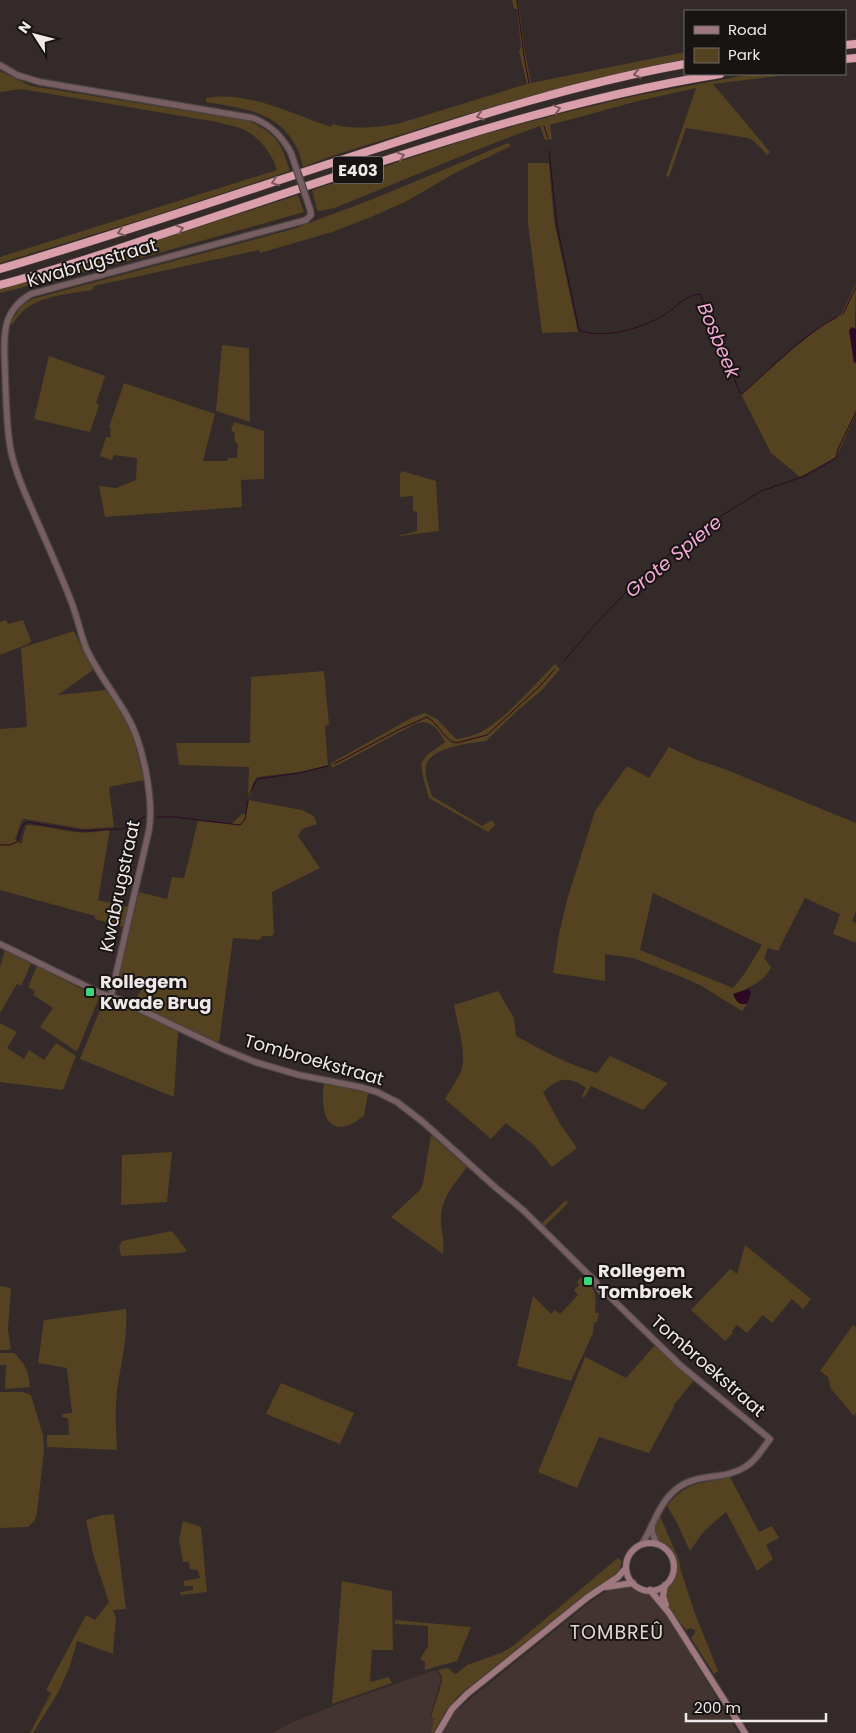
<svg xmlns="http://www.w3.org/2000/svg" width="856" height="1733" font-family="Poppins,sans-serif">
<rect width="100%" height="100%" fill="#332a29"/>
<path fill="#433431" d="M625,1585l26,11 8,6 79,131h-466l19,-10 55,-22 86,-30h5l4,8 -11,38 5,1 7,-11 11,6 136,-110 21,-14z"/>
<path fill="#554220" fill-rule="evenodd" d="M512,0h6l6,47 7,36 154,-31v7c-96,20 -189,45 -282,75 -33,10 -68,20 -100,33 -2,-6 -3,-13 -6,-19 -19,-38 -54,-39 -91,-46v-4c40,-8 87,16 125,29l1,-3c22,6 44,3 65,0l130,-40 -8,-33 2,-4 -4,-38h-3z
M0,71l31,15 218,35c28,13 32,22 41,50l-146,48 -144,44v-6l277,-87c-5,-17 -17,-32 -32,-40 -8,-4 -19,-5 -28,-8l-196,-33 -21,3z
M752,74h43l-82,10 57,68 -3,3 -13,-14 -6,-3 -62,-10 -17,49 -3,-1 30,-88 -58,13 -88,24 2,14 -7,1 -5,-14c-70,25 -137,55 -206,82l-14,3 -3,-1 -5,-20 166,-54 81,-22 75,-18z
M508,143l3,3 -54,26 -52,30 -34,15 -39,15 -72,21 -1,-3 -165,36 -2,4c-29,5 -64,6 -79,34l-3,-1 12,-18 10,-6 261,-70 80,-30z
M528,163h21l5,58 24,111 -36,1 -14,-109z
M298,195l6,17 -152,43 -152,38v-4l68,-20z
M856,283l-2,79h2v52l-20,43 -36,20 -29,-24 -30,-59 48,-42 35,-28 17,-9z
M222,345l27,3 1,74 -34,-11z
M49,356l56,20 -9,27 3,2 -9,27 -56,-13z
M124,383l91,31 -12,47h24l1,-3h9l1,-13c-4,-4 -4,-6 -3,-11l-4,-4 3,-8 30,9v48l-23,1 1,27 -137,10 -6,-31 17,2 20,-8 1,-22 -23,-3 -2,5 -12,-4 6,-19h5l-1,-4 1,-5 -2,-1z
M402,471l34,10 3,50 -38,5 -3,-4 4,3 15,-4v-19l-4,-1v-15l-13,1v-23z
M6,620l2,4 15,-4 8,21 -3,3 -28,11v-33z
M74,631l19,39 -35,25 48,-5 21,31 5,11 12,48 -35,7 5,40 -30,2 -59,-10 -3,1 -7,19 6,5 5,-18 2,-1c33,2 48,13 82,4l-12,71 30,7 -4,20 -29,-8v-3l-95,-26v-161l27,-2 -6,-79z
M555,664l5,5 -18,21 -24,20 -32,31c-15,2 -55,6 -60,24 -2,10 3,21 6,31l50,30 10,-6 3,5 -7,7 -59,-34 -6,-21 -2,-13 6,-9 18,-13c-6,-12 -14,-23 -28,-19l-85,45 -1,-5 82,-46 12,-4 12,6 19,20c8,-1 16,-3 23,-6 24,-11 56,-49 76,-69z
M324,671l5,54 -4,1 3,39 -28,7 -43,5 -4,6 -2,13h-3l1,-29 -70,-2 -3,-22h74l1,-66z
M669,747l26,12 32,11 129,53v89l-4,9 4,2v20l-23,-9 7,-20 -35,-16 -27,53 -10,-3 -4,10 7,9c-7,15 -23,22 -38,27l8,10h6l-5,7 -42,-26 -18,-8 -49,-19 -28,-4v27l-52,-8 6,-39 8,-34 28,-89 32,-45 22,12zM653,893l109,52 -17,28 -12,15 -93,-38z
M249,800l53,10 12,6 3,8 -15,5 -4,7 22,32 -48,24 2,42 -2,2h-9l-4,4 -26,-2 -14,105 -85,-40 9,-17 -25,-6 21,-88 28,7 5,-22 12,1 14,-57 33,3 11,-10h4z
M5,950l26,14 -10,22 -4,-2 -17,29v-46z
M37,966l62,32 -21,51 -2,2 -36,-24 13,-19 -20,-13 2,-4 -7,-4z
M498,991l16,27 2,18c26,14 52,29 81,37l13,-17 58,27 -25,27 -52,-24 -7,12 -2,-2 4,-8c-18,-13 -27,-10 -43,4l17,32 17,24 -25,19 -19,-23 -27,-21 -15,16 -46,-40c5,-9 14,-21 17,-31 4,-18 -5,-46 -8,-63z
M105,998l73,33 -4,66 -94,-38z
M0,1023l17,9 -10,16 17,11 5,-9 15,10 12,-17 20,13 -13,34 -63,-8z
M324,1084l20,3 24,6 -4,23c-5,3 -11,8 -17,10 -25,7 -26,-27 -23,-42z
M431,1135l36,32c-12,16 -26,31 -26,52 0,12 4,22 2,35l-52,-37 29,-27 3,-7z
M172,1152l-5,50 -46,3 1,-50z
M566,1200l2,3 -24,24 -2,-4z
M172,1231l15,20 -7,2 -59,3 -2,-9 3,-6z
M745,1245l66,54 -8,10 -11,-10 -20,24 -9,-8 -16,18 -10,-8 -5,6 1,2 -8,8 -34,-31 39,-41 7,5z
M582,1276c14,14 15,17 13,37h4l-2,9h-3l-1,11 -22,48 -54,-15 16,-70 18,18 4,-4 5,4 18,-19 -4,-5 5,-5 -2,-3z
M0,1286l11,2 -3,41 3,20 -3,1h-8z
M126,1309c2,28 -5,54 -9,82 -2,20 -1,39 0,59l-70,-3v-12h22l-1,-17 -6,-1v-3l10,-1 -5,-45 -29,-5 6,-43z
M853,1325l3,2v86l-2,3 -23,-27 -3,-12 -8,-6z
M655,1345l39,35 -21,26 1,1 -25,46 -50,-16 -22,51 -39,-16 47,-115 41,21z
M0,1353h14c11,10 15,19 16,34l-25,2 1,-24h-6z
M281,1383l73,30 -14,31 -74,-30z
M0,1392h23l8,3 12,40 1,15 -7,63 -2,7 -7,7 -28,1z
M730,1477l29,55 13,-6 7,12 -13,7 7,14 -16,12 -31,-59 -22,19 -14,20 -14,-30 -9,-15c22,-27 33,-21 63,-29z
M114,1514l12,95 -13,1 3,7 -3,37 -36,-13 -7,25 -12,27 -25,40h-3l21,-40 -5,-3 40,-75 9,5 14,-18 -16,-48 -7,-34 16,-5z
M660,1516l19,44 2,11 13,40 24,60 -4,3 -23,-36 4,-5v-3l-5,-2 -4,2c-5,-7 -19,-23 -21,-31 -2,-15 16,-22 11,-40 -6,-16 -36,-23 -16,-43z
M183,1521l18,6 6,65 -26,3 -1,-3 13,-2v-4h-9v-5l16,-3 -2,-8 -8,-1 -1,-7h-6l-4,-22z
M618,1558l4,3 -3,11 -37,25 -124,99 -14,17 -11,20h-2l3,-15 -3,-1 11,-35v-5l-4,-7 10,-2 4,4 4,2 11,-9 34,-12 12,-7z
M342,1581l50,10 1,59h-21l-2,32 19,-5 3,6 -60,21z
M395,1620l76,7 -14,34 -32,9v-8l-5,-3 8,-13v-20l-33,-2z"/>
<path fill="#2f0923" d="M852,327l4,2v33l-2,1 -5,-33z
M749,989l2,4 -4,11c-8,1 -11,-2 -14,-10z"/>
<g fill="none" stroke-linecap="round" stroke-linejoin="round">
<path stroke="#2f0923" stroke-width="1" d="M517,0l7,56 5,27
M544,126l4,12
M549,151l8,75 22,104c24,10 64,-2 85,-15 11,-7 23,-21 36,-21l40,99 2,1c31,-27 59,-58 95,-77
M843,314l13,-27
M564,661l28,-33 35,-37 69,-59 65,-41 44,-15 31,-18 2,-9 18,-37
M334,764l64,-34 29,-13c11,6 18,24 29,26l31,-8 52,-48 16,-18
M249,795l8,-16 42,-6 29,-7
M157,817h17l66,8 5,-6 3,-19
M0,845h9l8,-3 6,-17 4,-3 55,9 40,-2 24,-13"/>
<g stroke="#4d4544" stroke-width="8">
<path id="tertiary" d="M0,65l17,10 23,7 213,36c18,7 29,18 38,35
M0,944l100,49 18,6 105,50 32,13 44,13 61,12 17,5 20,10 26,20 72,65 28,23 73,72c3,7 5,11 12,13l72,70 90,74c-8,10 -14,22 -25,28 -20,13 -46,6 -66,20 -20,14 -25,38 -37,57
M111,996l38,-166c5,-31 -6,-87 -22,-114 -13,-23 -30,-44 -41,-68 -6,-16 -9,-32 -15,-47 -13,-34 -29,-68 -43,-101 -8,-18 -15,-36 -18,-54 -4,-25 -4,-51 -5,-76 -1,-32 -5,-58 26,-76l275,-74 5,-5 -1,-6
M652,1525v7l5,12"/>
</g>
<g stroke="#4d4544" stroke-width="8">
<path id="secondary" d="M626 1567a24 24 0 1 1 48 0a24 24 0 1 1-48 0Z
M665,1585l-2,11 3,9
M606,1587l27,-4
M650,1590l19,23 76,120
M438,1733l14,-24 15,-15 121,-97 30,-20 8,-9"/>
</g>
<g stroke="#4d4544" stroke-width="9">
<path id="motorway" d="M845,45l11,-1
M845,59l11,-1
M0,269c126,-37 250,-80 375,-120 101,-33 204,-66 310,-85
M0,285c49,-13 97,-29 144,-45 190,-61 378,-134 576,-166"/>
</g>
<use href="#tertiary" stroke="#765e62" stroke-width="5.5"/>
<use href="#secondary" stroke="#9f787f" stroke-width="6"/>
<use href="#motorway" stroke="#db9fab" stroke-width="8"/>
<g stroke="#4d4544" stroke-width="8" stroke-linecap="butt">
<path id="tertiary-bridge" d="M291,153l19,56"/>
</g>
<use href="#tertiary-bridge" stroke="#765e62" stroke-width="5.5"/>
</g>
<defs><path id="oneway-chevron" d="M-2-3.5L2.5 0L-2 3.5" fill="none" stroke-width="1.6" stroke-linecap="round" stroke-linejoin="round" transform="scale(1.25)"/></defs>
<g stroke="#7a5a5f">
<use href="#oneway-chevron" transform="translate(637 74) rotate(168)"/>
<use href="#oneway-chevron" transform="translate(557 109) rotate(-15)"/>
<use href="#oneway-chevron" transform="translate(480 116) rotate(164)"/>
<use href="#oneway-chevron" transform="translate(401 156) rotate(-18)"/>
<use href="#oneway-chevron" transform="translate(275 182) rotate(161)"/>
<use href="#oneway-chevron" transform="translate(180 229) rotate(-18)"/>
<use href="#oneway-chevron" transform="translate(121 232) rotate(162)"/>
</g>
<g fill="#3dd77e" stroke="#181413" stroke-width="2">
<rect x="85" y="987" width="10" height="10" rx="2.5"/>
<rect x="583" y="1276" width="10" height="10" rx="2.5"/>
</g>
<g text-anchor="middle" stroke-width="4" stroke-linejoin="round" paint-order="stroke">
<rect fill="#181413" stroke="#aeaaa9" stroke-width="1" x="333" y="156.5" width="50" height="27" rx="4"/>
<g font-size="16" font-weight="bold" fill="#efeae9">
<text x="358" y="176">E403</text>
</g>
<g font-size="18" fill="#efeae9" stroke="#181413">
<text transform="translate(92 263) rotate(-16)" y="6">Kwabrugstraat</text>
<text transform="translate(120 886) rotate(-78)" y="6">Kwabrugstraat</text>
<text transform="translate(314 1060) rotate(16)" y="6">Tombroekstraat</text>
<text transform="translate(708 1366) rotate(41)" y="6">Tombroekstraat</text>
</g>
<g font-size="18" font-weight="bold" fill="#efeae9" stroke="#181413" text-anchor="start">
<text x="100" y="988">Rollegem<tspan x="100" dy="21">Kwade Brug</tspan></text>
<text x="598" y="1277">Rollegem<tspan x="598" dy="21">Tombroek</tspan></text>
</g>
<g font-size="19" font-style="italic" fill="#f3aad7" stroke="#181413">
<text transform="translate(719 340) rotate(67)" y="7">Bosbeek</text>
<text transform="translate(673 556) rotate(-39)" y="7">Grote Spiere</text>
</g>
<g font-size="19" letter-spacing="1" fill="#e1d6d4" stroke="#181413">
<text x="617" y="1639">TOMBREÛ</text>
</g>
</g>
<rect x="684" y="10" width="162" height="65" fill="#181413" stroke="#6e6a69"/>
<rect x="694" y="26" width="25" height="8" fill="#9f787f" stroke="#6e6a69"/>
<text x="728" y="35" font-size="15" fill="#efeae9">Road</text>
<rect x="694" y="48" width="25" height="15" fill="#554220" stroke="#6e6a69"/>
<text x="728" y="60" font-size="15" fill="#efeae9">Park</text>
<g transform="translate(35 35) rotate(306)" stroke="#181413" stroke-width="4" paint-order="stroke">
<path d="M0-4L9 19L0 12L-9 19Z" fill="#efeae9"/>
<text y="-8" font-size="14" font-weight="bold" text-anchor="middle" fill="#efeae9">N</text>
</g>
<path d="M686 1713v8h140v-8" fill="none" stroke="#efeae9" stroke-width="2.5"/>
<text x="694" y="1713" font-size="15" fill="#efeae9" stroke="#181413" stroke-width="4" paint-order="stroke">200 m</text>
</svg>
